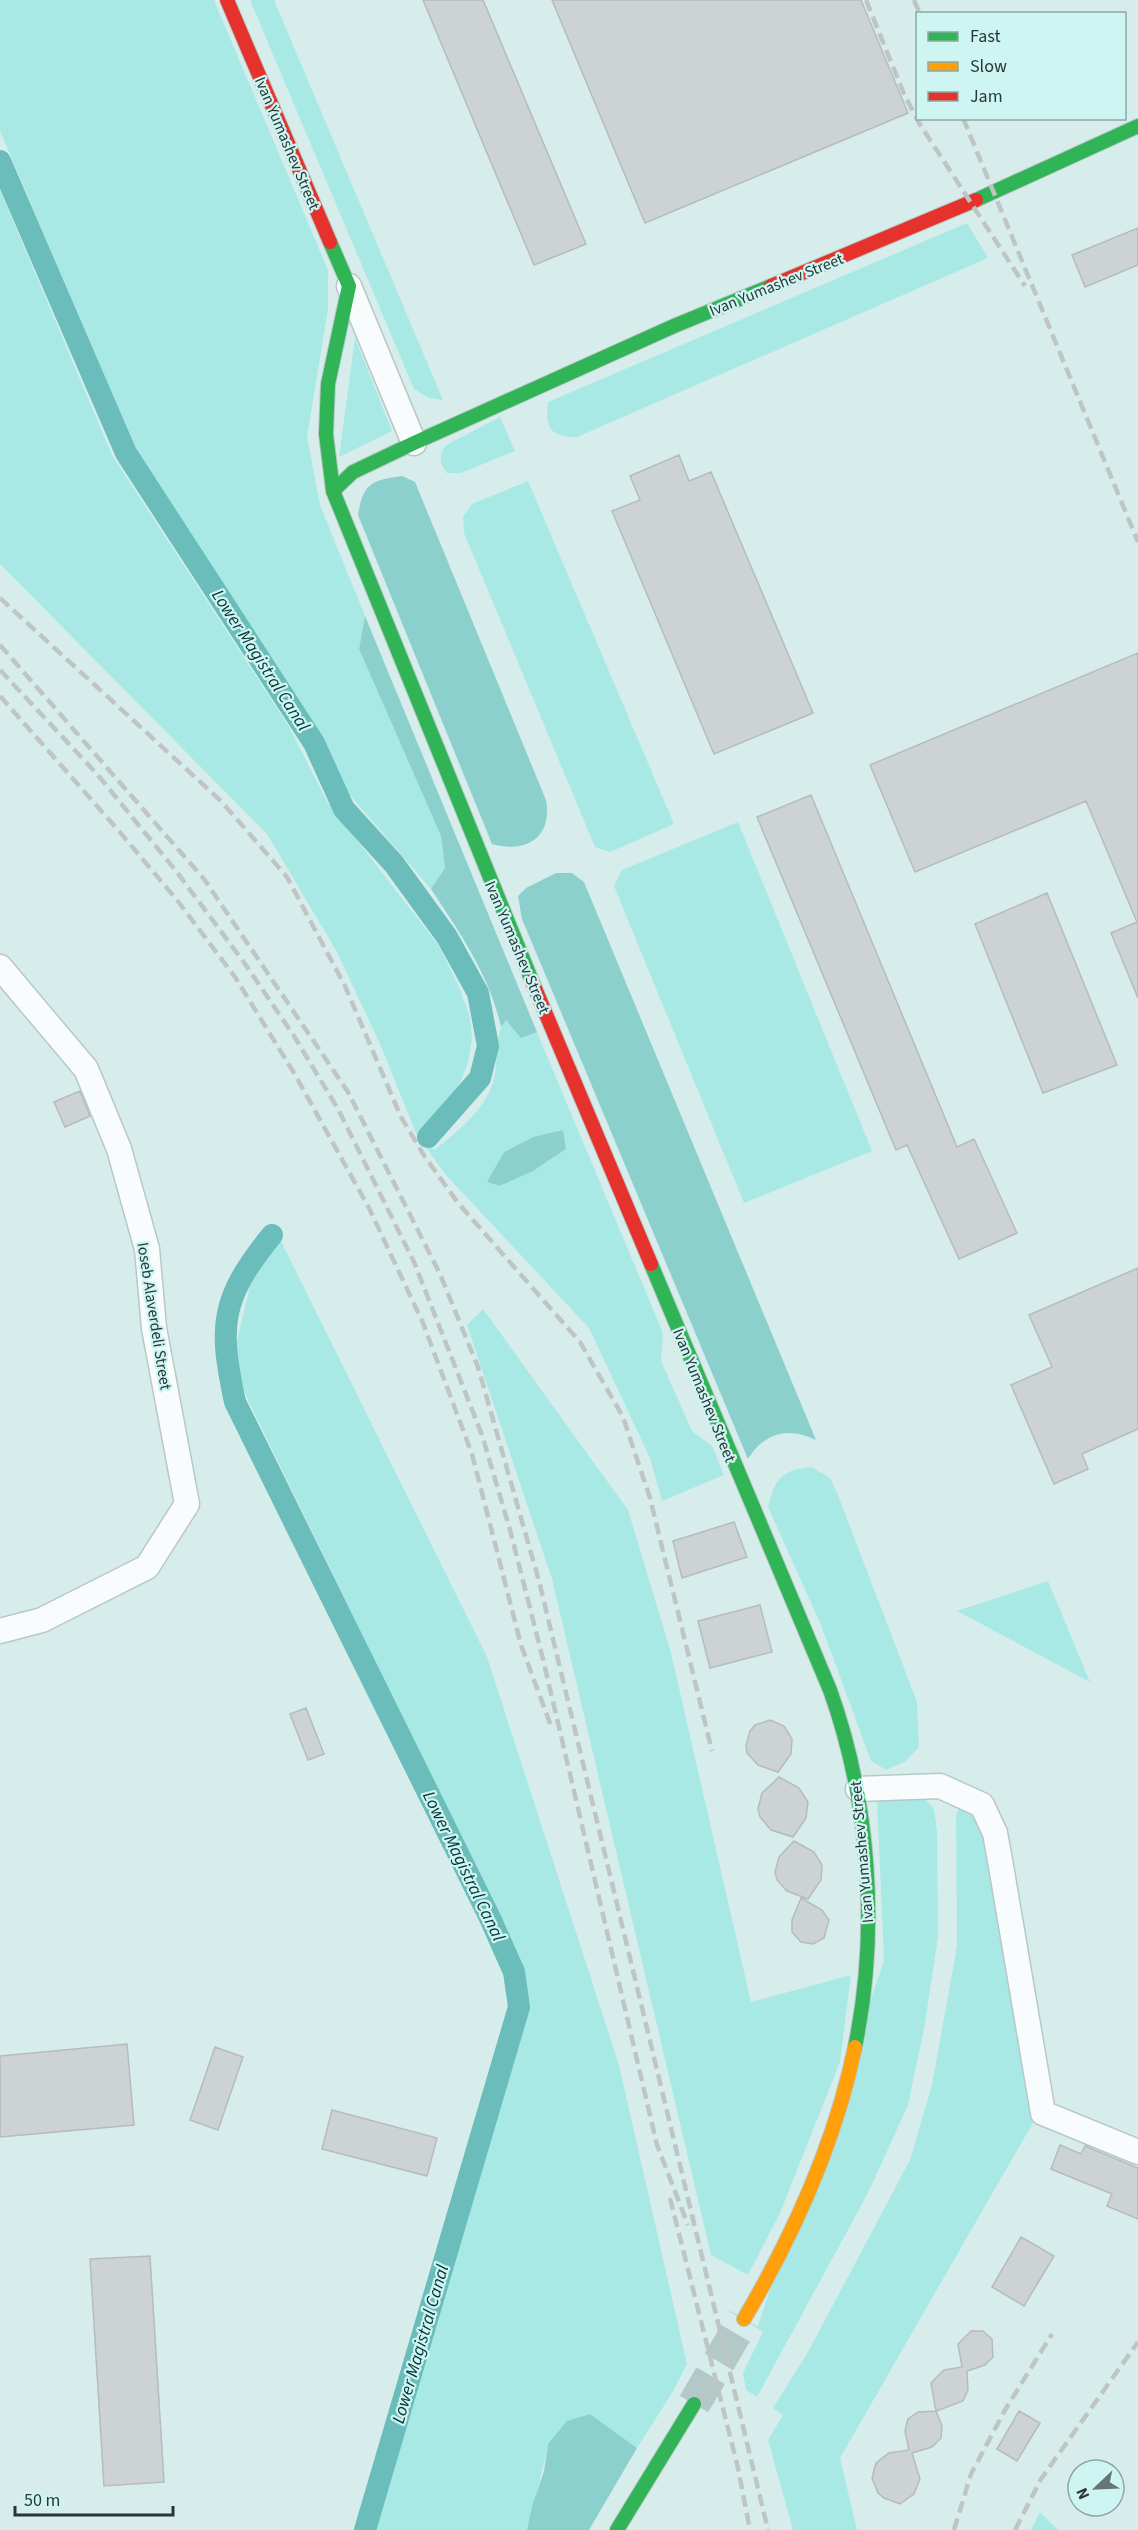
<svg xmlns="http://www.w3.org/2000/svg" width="1138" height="2530" font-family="'Source Sans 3',sans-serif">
<rect width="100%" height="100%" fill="#d7edeb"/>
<path fill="#a8e9e6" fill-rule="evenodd" d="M0,0h214l114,270v39l-21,128 13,68 45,111 -6,33 82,187 4,32 -14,21 -83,-96 -45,-86 -168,-259 -135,-317z
M250,0h24l169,400 -14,-2 -15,-9z
M0,190l112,265 176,270 40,78 111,143 20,41 11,30 2,22 -4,24 -14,35 -33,30 13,22c25,-19 55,-43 61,-76 3,-17 0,-39 10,-54l32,12 126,301 -2,28 31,70 20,15 12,29 -62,26 -12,-43 -61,-130 -144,-154 -29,-41 -36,-89 -43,-92 -70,-118 -267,-270zM563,1131l-9,27 -53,28 -13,-4 16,-30 29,-15z
M967,223l21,35 -411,179c-27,0 -32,-9 -29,-35z
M355,338l37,93 -53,26z
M500,417l15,34 -54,22h-14c-8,-10 -9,-17 -1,-28z
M528,481l146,343 -64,28 -15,-5 -131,-314 -1,-16 9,-13z
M738,822l134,329 -128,52 -130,-317 8,-16z
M280,1239l207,418 132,408 68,299 -15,29 -35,55 -47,-34 -42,30c-5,29 -15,57 -21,86h-153l156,-524 -8,-43 -276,-567 -12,-42 19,-81z
M483,1309l145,201 43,143 80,349 100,-27 -11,87 -60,151 -32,62 -37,-20 -159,-676 -85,-254z
M811,1467l19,11 8,17 79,207 2,45 -13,14 -20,9 -15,-9 -50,-136 -53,-118c7,-29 14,-37 43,-40z
M1048,1581l42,101 -133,-71z
M923,1797l11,12 3,22 1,106 -14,92 -16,76 -40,88 -111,204 -11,-7 -3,-17 20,-41 -6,-4 127,-367 -7,-161z
M960,1805h10l12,22 52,294 -194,337 17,72h-64l-25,-90 15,-25 -10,-7 35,-56 102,-192 22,-75 25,-139 -1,-130z
M1040,2512l18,18h-27z"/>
<path fill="#8cd0cd" d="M402,476l13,6 131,318c7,37 -20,54 -54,44l-134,-329c5,-31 13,-35 44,-39z
M365,616l172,416 -16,6 -15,-18 -5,7c-11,-51 -41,-94 -70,-138l14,-21 -4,-32 -82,-187z
M556,873h16l12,9 232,558c-28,-14 -52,-7 -68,19l-226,-540 -4,-23 8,-8z
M563,1130l3,19 -33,22 -33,15 -13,-4 17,-30 29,-15z
M590,2414l47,34 -48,82h-62l5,-24 12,-35 4,-27 19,-23z"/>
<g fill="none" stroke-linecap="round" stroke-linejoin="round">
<path stroke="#6abdba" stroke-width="22" d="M0,161l126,292 188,290 30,66 50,55 53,73 31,56 10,53 -8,32 -52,59
M272,1235c-51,63 -54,89 -37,167l255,516 24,54 5,35 -154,523"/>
</g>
<path fill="#cdd2d4" stroke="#b6bbbd" stroke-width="1.5" d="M423,0h60l103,244 -52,21z
M552,0h309l47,113 -263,110z
M1138,228v37l-53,22 -13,-32z
M679,455l10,26 22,-9 102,241 -99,41 -102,-243 28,-11 -10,-24z
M1138,653v345l-27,-65 26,-11 -51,-121 -171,71 -45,-107z
M811,795l146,352 17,-8 43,94 -58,26 -52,-114 -11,5 -139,-333z
M1047,893l70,172 -74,28 -68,-169z
M80,1091l10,25 -25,11 -11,-25z
M1138,1268v161l-56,25 6,15 -34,15 -43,-99 41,-18 -23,-52z
M734,1522l13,35 -65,21 -9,-37z
M760,1605l12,47 -62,16 -12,-47z
M306,1708l18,46 -16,6 -18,-46z
M770,1720l14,6 8,13 -1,15 -13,18 -20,-7 -11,-12 -1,-7 4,-15 5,-6z
M779,1777l20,11 9,14 -2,16 -13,19 -22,-7 -11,-13 -2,-8 4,-16z
M794,1841l20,11 8,13 -1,15 -13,19 -21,-8 -10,-11 -2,-8 4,-15z
M801,1898l21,12 7,10 -5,18 -11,6 -12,-2 -9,-10v-12z
M127,2044l7,81 -134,12v-81z
M215,2047l28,10 -25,73 -28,-10z
M332,2110l105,28 -10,38 -105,-27z
M1060,2145l21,9 4,-8 53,22v51l-31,-13 5,-12 -61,-25z
M1021,2237l33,19 -30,50 -32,-19z
M150,2256l14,226 -60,4 -14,-227z
M971,2331h12l9,8 1,18 -8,8 -18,6 1,19 -5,11 -27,10 6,15 -1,12 -9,9 -20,6 8,26 -6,15 -14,10 -16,-6 -6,-5 -6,-15 4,-15 13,-10 20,-3 -4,-19 3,-12 10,-7 18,-1 -5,-28 13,-13 18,-3 -4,-23z
M1019,2411l21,12 -23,38 -20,-12z"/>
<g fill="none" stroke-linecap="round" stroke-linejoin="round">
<path stroke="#b4c9c7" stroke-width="33" stroke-dasharray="33 16" stroke-linecap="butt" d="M694,2404l50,-85"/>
<g stroke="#b7c8c7" stroke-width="27">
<path id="street" d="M349,286l65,157
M0,967l86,102 33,80 28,100 7,79 33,176 -40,63 -105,53 -42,11
M858,1789l82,-3 42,19 13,28 6,33 42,247 95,39"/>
</g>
<g stroke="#b7c8c7" stroke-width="16">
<path id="fast" d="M976,200l162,-74
M330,242l19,44 -21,98 -2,50 7,57 199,490
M333,491l20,-19 61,-29 260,-117 97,-40
M651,1264l179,426c40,112 49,241 25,357
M617,2530l77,-126"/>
</g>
<g stroke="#b7c8c7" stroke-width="16">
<path id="slow" d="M744,2319c50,-85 91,-175 111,-272"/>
</g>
<g stroke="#b7c8c7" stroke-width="16">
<path id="jam" d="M227,0l103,242
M771,286l205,-86
M532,981l119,283"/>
</g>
<use href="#street" stroke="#f9fcfc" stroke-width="24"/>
<use href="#fast" stroke="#30b455" stroke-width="14"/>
<use href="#slow" stroke="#ff9f0a" stroke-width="14"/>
<use href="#jam" stroke="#e5322d" stroke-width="14"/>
<path stroke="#bfc4c4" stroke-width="4.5" stroke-dasharray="12 6" stroke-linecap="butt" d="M866,0l38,94 15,29 106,163
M914,0l6,14
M963,118l175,424
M0,598l221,203 66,76 58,109 56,131 24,40 33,46 122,139 43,75 27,81 62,253
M0,645l204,234 144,213 92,182 38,93 61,214 229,949
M0,670l97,104 79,97 67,90 51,75 44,73 76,153 68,173 28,95 33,129 114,486 31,80
M0,696l118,134 59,70 58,77 59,96 75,135 54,115 49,131 49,191 30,81
M670,2198l68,270 12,62
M954,2530l17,-56 34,-64 47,-76
M1015,2530l26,-51 97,-137"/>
</g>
<g text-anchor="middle" stroke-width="4.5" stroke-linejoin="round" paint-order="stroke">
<g font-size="16" fill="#283736" stroke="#cff5f3">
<text transform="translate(288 143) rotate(67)" y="6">Ivan Yumashev Street</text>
<text transform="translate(776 284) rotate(-22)" y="6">Ivan Yumashev Street</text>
<text transform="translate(518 947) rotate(67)" y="6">Ivan Yumashev Street</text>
<text transform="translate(155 1316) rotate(81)" y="6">Ioseb Alaverdeli Street</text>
<text transform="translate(705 1395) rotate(68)" y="6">Ivan Yumashev Street</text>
<text transform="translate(861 1852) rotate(-95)" y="6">Ivan Yumashev Street</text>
</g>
<g font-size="18" font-style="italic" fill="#003332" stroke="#cff5f3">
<text transform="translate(261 660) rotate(57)" y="6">Lower Magistral Canal</text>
<text transform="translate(464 1866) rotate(64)" y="6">Lower Magistral Canal</text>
<text transform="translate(420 2344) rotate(-74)" y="6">Lower Magistral Canal</text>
</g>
</g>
<rect x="916" y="12" width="210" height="108" fill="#cff5f3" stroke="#8ca9a7" stroke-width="1.5"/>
<rect x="928" y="32" width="30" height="9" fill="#30b455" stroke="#8ca9a7" stroke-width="1.5"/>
<text x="970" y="42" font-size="18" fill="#283736">Fast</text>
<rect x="928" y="62" width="30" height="9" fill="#ff9f0a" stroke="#8ca9a7" stroke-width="1.5"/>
<text x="970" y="72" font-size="18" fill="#283736">Slow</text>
<rect x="928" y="92" width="30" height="9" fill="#e5322d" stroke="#8ca9a7" stroke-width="1.5"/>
<text x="970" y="102" font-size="18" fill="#283736">Jam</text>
<g transform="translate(1096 2488) rotate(247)"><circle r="28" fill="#cff5f3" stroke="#8ca9a7" stroke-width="1.5"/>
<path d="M0-4.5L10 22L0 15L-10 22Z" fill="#657775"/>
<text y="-9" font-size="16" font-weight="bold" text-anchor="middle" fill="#283736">N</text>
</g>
<path d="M15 2506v9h158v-9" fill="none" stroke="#283736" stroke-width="3"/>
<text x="24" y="2506" font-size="18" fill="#283736" stroke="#cff5f3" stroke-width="4.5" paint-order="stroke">50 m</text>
</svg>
